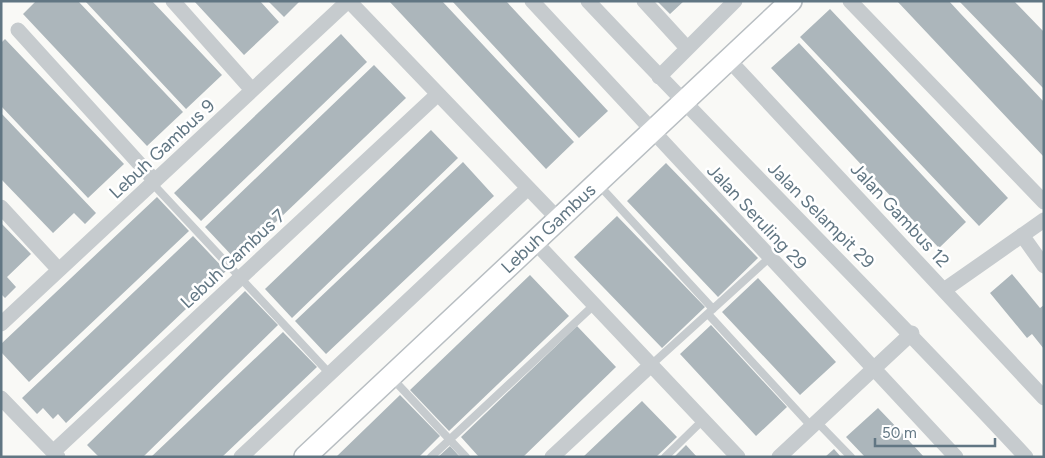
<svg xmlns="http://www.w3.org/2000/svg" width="1045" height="458" font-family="Figtree,sans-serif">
<rect width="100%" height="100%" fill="#f9f9f6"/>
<path fill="#acb6bb" d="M36,1h42l105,111 -36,34 -124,-132z
M85,1h67l70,74 -36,34z
M194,1h66l19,21 -35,33z
M268,1h32l-16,16z
M389,1h53l132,141 -28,27z
M452,1h54l102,110 -29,27z
M657,1h27l-14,13z
M897,1h52l11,12 84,89v55z
M959,1h55l30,31v57z
M830,9l178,189 -29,28 -179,-189z
M341,34l26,28 -166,159 -27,-28z
M5,39l119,125 -36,34 -87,-92v-63z
M799,43l167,179 -27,26 -168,-180z
M374,65l32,33 -170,162 -31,-33z
M1,113l95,100 -11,11 -11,-11 -21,20 -52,-54z
M431,130l27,28 -166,160 -27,-29z
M463,162l31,34 -168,158 -31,-33z
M666,163l92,95 -40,39 -91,-96z
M157,197l32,34 -160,151 -28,-30v-8z
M617,216l88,91 -43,41 -88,-91z
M1,223l30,31 -24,23 9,10 -11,11 -4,-4z
M193,236l33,35 -160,152 -8,-9 -5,5 -10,-11 -6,6 -15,-16z
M1012,274l28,34 4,-3v44l-12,-15 -5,4 -37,-45z
M530,275l39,41 -120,115 -39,-41z
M758,278l78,84 -36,33 -78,-83z
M245,291l33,34 -135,132h-44l-12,-12z
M711,325l76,82 -31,29 -76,-82z
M577,326l39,41 -93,90h-44l-18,-20z
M283,332l34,35 -95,90h-71z
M400,395l40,41 -21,21h-83z
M642,401l35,36 -21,20h-73z
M878,408l22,23 24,26h-59l-19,-20z
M686,445l11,12h-23z
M450,446l10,11h-22z
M834,449l7,8h-16z"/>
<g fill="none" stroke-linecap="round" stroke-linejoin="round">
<g stroke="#b8bec2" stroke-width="24">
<g id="secondary">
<path id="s1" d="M305,457l486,-456"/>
</g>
</g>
<path stroke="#c6cbce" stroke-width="8" d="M152,183l178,191
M598,184l115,125
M708,314l104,113
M651,365l118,-107
M391,377l75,80
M817,422l34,35
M431,457l163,-152
M665,457l38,-37"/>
<path stroke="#c6cbce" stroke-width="15" d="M173,1l79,89
M349,1l210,219
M532,1l424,456
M588,1c145,154 295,302 438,456
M644,1l43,47
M850,1l194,201
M18,30l137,151
M729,60l315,338
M659,77l76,-76
M1,207l58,63
M1022,235l22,31
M535,242l203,215
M944,290l100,-70
M1,324l347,-323
M1,398l57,59
M53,452l385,-358
M241,457l287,-269
M552,457l99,-92
M779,457l133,-124"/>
<use href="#secondary" stroke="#fff" stroke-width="21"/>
</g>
<g text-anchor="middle" stroke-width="5" stroke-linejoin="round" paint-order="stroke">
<g font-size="18" fill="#617683" stroke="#fff">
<text transform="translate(162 149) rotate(-43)" y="6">Lebuh Gambus 9</text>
<text transform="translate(821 215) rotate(45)" y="6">Jalan Selampit 29</text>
<text transform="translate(900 215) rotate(47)" y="6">Jalan Gambus 12</text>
<text transform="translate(757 217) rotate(47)" y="6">Jalan Seruling 29</text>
<text dy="6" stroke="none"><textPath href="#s1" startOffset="334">Lebuh Gambus</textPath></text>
<text transform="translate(233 259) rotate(-43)" y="6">Lebuh Gambus 7</text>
</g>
</g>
<rect width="1045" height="458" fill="none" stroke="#617683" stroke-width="5"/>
<path d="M875 438v8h120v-8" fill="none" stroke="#617683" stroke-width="2.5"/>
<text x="882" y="438" font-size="15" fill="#617683" stroke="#ffffff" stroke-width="4" paint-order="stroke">50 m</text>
</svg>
